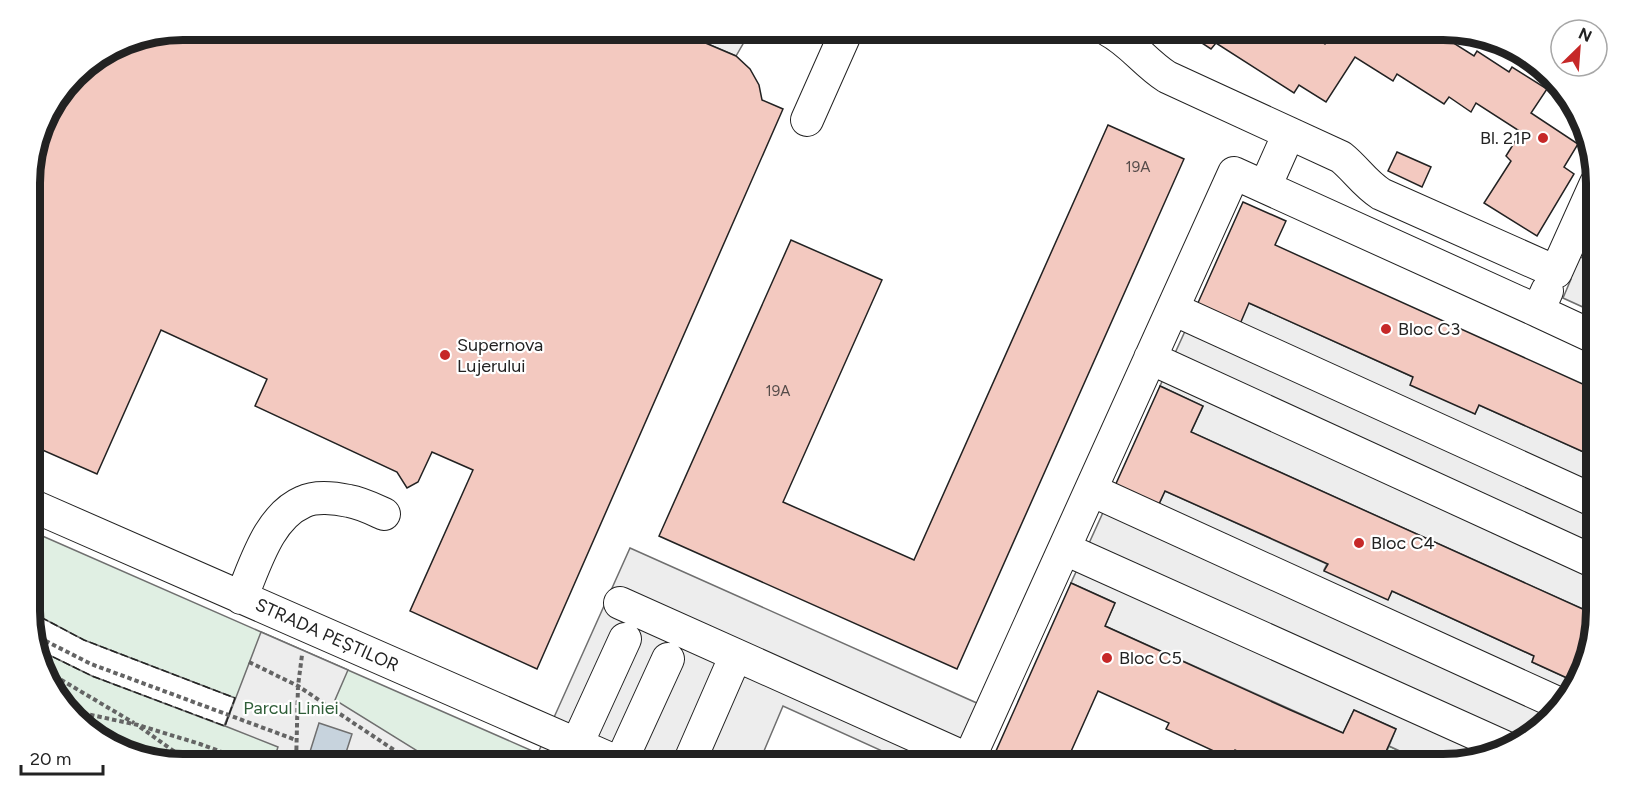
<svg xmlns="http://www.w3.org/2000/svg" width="1627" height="795" font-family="Figtree,sans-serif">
<rect width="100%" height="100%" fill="#fff"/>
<path fill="#e0efe3" stroke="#6f6f6f" stroke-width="1.5" d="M31,531l506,222 29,12h-383l-67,-16 -55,-44 -22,-55 53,26 132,50 11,-28 -151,-58 -53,-28z
M1389,746l41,19h-49z"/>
<path fill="#ededed" stroke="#6f6f6f" stroke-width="1.5" d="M675,30h76l-15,26z
M1565,250l31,14v49l-33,-15 8,-19 -15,-7z
M1249,303l164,74 62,37 4,-9 118,53 -1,157 -405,-183 12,-26 -43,-20 37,-81z
M1165,491l162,73 -3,6 64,29 4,-8 142,65 -2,6 46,21 -49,56 -76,26h-23l-41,-19 7,-17 -42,-19 -11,23 -238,-107 10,-23 -44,-20 39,-86 43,20z
M630,548l349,156 -28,61h-38l-130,-59 -25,59h-192l-28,-12z
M261,632l87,38 -13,30 105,65h-157l-10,-3 5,-15 -53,-21z"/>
<path fill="#c7d3dd" stroke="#6f6f6f" stroke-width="1.5" d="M319,723l33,11 -10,31h-13l-21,-7z"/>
<path fill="#f3c9c0" stroke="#222" stroke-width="1.5" d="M183,30h492l61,26 14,13 9,16 3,15 21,9 -246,560 -127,-58 63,-141 -41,-18 -14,30 -11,6 -10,-16 -142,-66 12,-27 -106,-49 -64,144 -66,-29 -1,-272 16,-58 36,-47 43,-26z
M1182,30h120l23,14 9,-14h99l41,26 3,-5 32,21 3,-5 35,22 -16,24 47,31 -14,23 10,7 -37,62 -53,-33 27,-42 -5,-5 15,-24 -45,-29 -5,9 -22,-15 -5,7 -47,-30 -4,7 -38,-24 -29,45 -27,-17 -5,8 -78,-50 -5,6z
M1108,125l76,34 -227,510 -298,-133 132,-296 91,40 -99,222 131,58z
M1397,152l34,15 -9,20 -34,-16z
M1243,202l43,19 -11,24 321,145 1,68 -118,-53 -4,9 -65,-29 3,-8 -164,-74 -9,21 -43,-19z
M1160,386l43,20 -12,26 405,183 -15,64 -3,4 -46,-21 2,-6 -142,-65 -4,9 -64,-29 4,-7 -163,-73 -12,26 -43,-20z
M1071,583l44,20 -10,23 183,83 55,24 11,-23 42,19 -16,36h-113l-32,-15 -4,9 -65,-30 3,-6 -71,-32 -33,74h-39l-30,-14z"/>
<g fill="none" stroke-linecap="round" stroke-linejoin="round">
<g stroke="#222" stroke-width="34">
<path id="minor" d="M1108,30c23,12 37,33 59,47l174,80c15,12 23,26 40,37l175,78 40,-89
M807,120l40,-90
M1265,187l24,-54
M1547,291l-9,20 58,27
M1173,309l424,193
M1150,358l447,205
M1091,490l469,214
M31,505l593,260
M1065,549l440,198
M241,598c14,-32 27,-81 62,-96 12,-6 32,-4 46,-1 12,2 24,8 35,13
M620,603l361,162
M577,744l48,-105
M969,759l265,-586 304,138
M620,764l48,-105
M688,765l48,-110"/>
</g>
<path stroke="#646464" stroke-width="4" stroke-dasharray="4.5 3" stroke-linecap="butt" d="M32,634l59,30 205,76
M249,662l49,24 117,78 -3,1
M48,672l86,51
M68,710l70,15 62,19 57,21
M140,727l53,38
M106,741l29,13
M296,765l2,-79 4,-31"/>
<use href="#minor" stroke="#fff" stroke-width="32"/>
<path stroke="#222" stroke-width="1.5" stroke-dasharray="8 3" stroke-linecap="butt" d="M31,612l53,28 151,58 -10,28 -133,-50 -53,-26"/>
</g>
<g fill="#c62828" stroke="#fff" stroke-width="2">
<circle cx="1543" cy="138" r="6"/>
<circle cx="1386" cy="329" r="6"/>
<circle cx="445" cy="355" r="6"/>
<circle cx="1359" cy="543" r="6"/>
<circle cx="1107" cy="658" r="6"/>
</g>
<g text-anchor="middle" stroke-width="4.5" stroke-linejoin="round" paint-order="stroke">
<g font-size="15" fill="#564c4a">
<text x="1138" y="172">19A</text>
<text x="778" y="396">19A</text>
</g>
<g font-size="18" fill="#222" stroke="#fff" text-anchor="start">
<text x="1531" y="144" text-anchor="end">Bl. 21P</text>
<text x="1398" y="335">Bloc C3</text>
<text x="457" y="351">Supernova<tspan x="457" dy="21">Lujerului</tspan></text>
<text x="1371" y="549">Bloc C4</text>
<text x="1119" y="664">Bloc C5</text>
</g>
<g font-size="18" fill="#222" stroke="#fff">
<text transform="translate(327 635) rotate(24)" y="6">STRADA PEȘTILOR</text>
</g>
<g font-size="18" fill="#2f5e38" stroke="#fff">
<text x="291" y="714">Parcul Liniei</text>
</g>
</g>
<path d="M0 0H1627V795H0ZM183 40H1443A143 143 0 0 1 1586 183V611A143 143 0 0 1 1443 754H183A143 143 0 0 1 40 611V183A143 143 0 0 1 183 40Z" fill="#fff" fill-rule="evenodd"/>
<path fill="none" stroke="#222" stroke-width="8" d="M183 40H1443A143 143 0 0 1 1586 183V611A143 143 0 0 1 1443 754H183A143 143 0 0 1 40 611V183A143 143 0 0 1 183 40Z"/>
<g transform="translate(1579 48) rotate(25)"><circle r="28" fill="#ffffff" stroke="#a7a7a7" stroke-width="1.5"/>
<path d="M0-4.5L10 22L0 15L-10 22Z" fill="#c62828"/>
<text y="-9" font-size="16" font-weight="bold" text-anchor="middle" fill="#222222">N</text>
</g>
<path d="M21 765v9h82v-9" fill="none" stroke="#222222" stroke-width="3"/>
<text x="30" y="765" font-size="18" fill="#222222" stroke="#ffffff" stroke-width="4.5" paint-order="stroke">20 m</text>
</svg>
